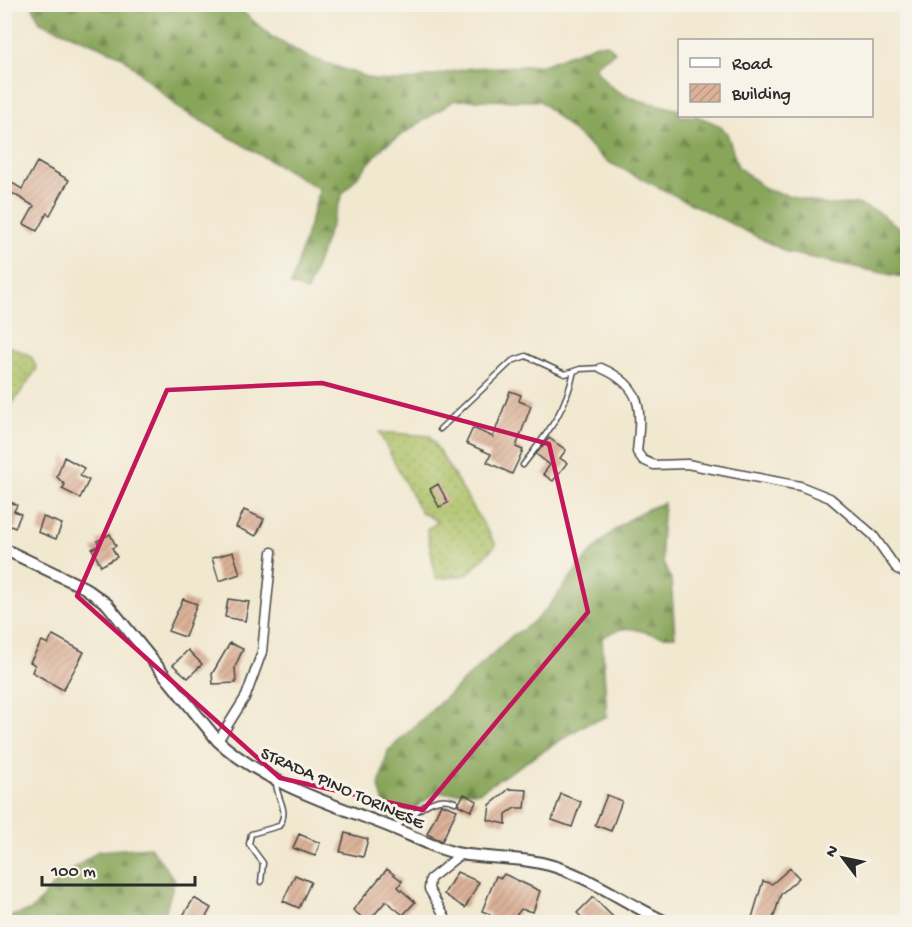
<svg xmlns="http://www.w3.org/2000/svg" width="912" height="927" font-family="'Gochi Hand',sans-serif">
<defs>
<pattern id="grass-dots" width="8" height="8" patternUnits="userSpaceOnUse" patternTransform="scale(1.5)"><rect width="8" height="8" fill="#abc065"/><path d="M2 2h.1M6 6h.1" fill="none" stroke="#8b9c53" stroke-width="1.8" stroke-linecap="round"/></pattern>
<pattern id="forest-firs" width="22" height="20" patternUnits="userSpaceOnUse" patternTransform="scale(1.5)"><rect width="22" height="20" fill="#88a65a"/><path d="M5 1l3.5 6h-7zM16 11l3.5 6h-7z" fill="#6f874b"/></pattern>
<pattern id="building-hatch" width="6" height="6" patternUnits="userSpaceOnUse" patternTransform="scale(1.5)"><rect width="6" height="6" fill="#dbb198"/><path d="M-1 1l2-2M0 6l6-6M5 7l2-2" fill="none" stroke="#bc9883"/></pattern>
</defs>
<rect width="100%" height="100%" fill="#f7f3e8"/>
<filter id="ink" filterUnits="userSpaceOnUse"><feTurbulence type="fractalNoise" baseFrequency=".0167" numOctaves="2"/><feDisplacementMap in="SourceGraphic" scale="12" xChannelSelector="R" yChannelSelector="G"/><feConvolveMatrix kernelMatrix="1 2 1 2 8 2 1 2 1" color-interpolation-filters="sRGB"/></filter>
<filter id="wash" filterUnits="userSpaceOnUse"><feTurbulence type="fractalNoise" baseFrequency=".008" numOctaves="4" result="noise"/><feDisplacementMap in="SourceGraphic" scale="24" xChannelSelector="R" yChannelSelector="G"/><feGaussianBlur stdDeviation="1.35" result="paint"/><feColorMatrix in="noise" values="0 0 0 0 0 0 0 0 0 0 0 0 0 0 0 0 0 1.4 0 .05"/><feComposite in="paint" operator="in"/></filter>
<g filter="url(#wash)">
<rect width="100%" height="100%" fill="#f1e8d0"/>
<path fill="url(#grass-dots)" stroke="#6b7648" stroke-width="1.5" d="M9,346l22,10 6,13 -30,42 -3,-3v-60z
M379,432l51,4 66,109 -29,30 -31,4 -9,-50 11,-7 -18,-11z"/>
<path fill="url(#forest-firs)" stroke="#5a6842" stroke-width="1.5" d="M32,5h203l37,32 34,19 69,24 30,1 66,-13 72,-3 54,-21h10l8,8 -20,14c16,34 51,35 84,44l1,6h17l21,9 9,8 11,34 29,23 60,15 30,-1 19,7 31,22v45l-118,-25 -183,-92 -66,-60 -85,-1 -71,46 -41,47 -36,98 -16,-6 29,-96 -140,-80 -60,-54 -80,-33z
M664,503l-3,40 2,19 8,17 4,57c-34,3 -40,-20 -73,2l5,79 -21,7 -107,68 -43,1 -27,19 -21,7 -9,-33 9,-35 125,-116c30,-14 44,-41 64,-66 24,-29 51,-56 87,-66z
M150,847l25,33 -13,42h-157v-4l27,-8 23,-27 43,-32z"/>
<g id="blocks">
<path fill="url(#building-hatch)" d="M37,162l32,18 -19,35 -3,-2 -10,18 -13,-7 10,-18 -29,-17 4,-8 13,8z
M510,391l11,4 -2,6 12,5 -15,41 7,3 -11,24 -25,-12 4,-8 -25,-11 7,-15 20,9z
M549,438l17,12 -6,8 7,5 -14,18 -10,-7 7,-9 -14,-11z
M64,457l20,11 -4,8 9,4 -9,18 -18,-9 3,-4 -8,-8z
M438,484l10,19 -9,4 -9,-18z
M4,499l13,6 -3,6 7,3 -6,14 -11,-5z
M244,510l20,9 -8,17 -20,-9z
M43,517l19,7 -6,15 -18,-7z
M110,534l6,12 -4,2 5,9 -16,9 -9,-17 7,-4 -2,-4z
M233,552l7,22 -21,7 -7,-23z
M183,599l14,5 -12,33 -17,-6z
M228,599l21,3 -4,19 -20,-4z
M53,635l31,17 -21,38 -31,-18 3,-7 -5,-3 12,-21 6,3z
M230,643l13,6 -8,18 1,16 -23,1 -1,-10z
M188,650l14,14 -14,14 -15,-13z
M509,789l18,1 -2,18h-10l-9,6v10l-18,-4 2,-15z
M464,794l13,7 -6,10 -13,-6z
M561,794l20,8 -9,25 -20,-7z
M607,795l15,6 -11,30 -16,-6z
M441,804l16,6 -15,31 -15,-7z
M345,833l23,6 -5,18 -23,-5z
M299,834l21,9 -5,13 -22,-8z
M790,868l9,10 -18,16 -9,28 -21,-1 12,-40 9,3z
M387,869l15,12 -4,6 17,15 -12,13 -17,-14 -18,21 -15,-12z
M457,872l22,10 -14,26 -21,-14z
M504,874l36,17 -7,21 -12,-3 -10,13h-24l3,-8 -8,-3 14,-35 5,2z
M295,875l16,7 -12,26 -16,-7z
M593,897l25,25h-31l-10,-9z
M194,898l17,10 -8,14h-24z"/>
</g>
</g>
<g filter="url(#ink)">
<use href="#blocks" fill-opacity="0" stroke="#494744" stroke-width="1.5"/>
<g fill="none" stroke-linecap="round" stroke-linejoin="round">
<g stroke="#494744" stroke-width="7">
<path id="service" d="M440,429l72,-68 14,-5 39,18 15,-5 21,-1
M523,465c25,-33 42,-52 51,-94
M397,826c18,-12 37,-34 58,-24
M261,882l2,-19 -14,-19 2,-10 28,-8c11,-17 -2,-25 -3,-43"/>
</g>
<g stroke="#494744" stroke-width="11">
<path id="minor" d="M601,368c44,19 40,43 36,84l6,8 11,5 33,-1 113,22 30,12 43,37 24,34 11,5
M218,741l28,-45 16,-44 10,-100
M443,922l2,-5 -16,-28 1,-10 31,-25"/>
</g>
<g stroke="#494744" stroke-width="14">
<path id="tertiary" d="M4,549l81,39 22,16 111,137c49,44 115,63 175,87 22,9 45,22 68,26 32,5 64,3 95,13 39,13 73,38 110,55"/>
</g>
<use href="#service" stroke="#fff" stroke-width="4"/>
<use href="#minor" stroke="#fff" stroke-width="8"/>
<use href="#tertiary" stroke="#fff" stroke-width="10"/>
</g>
</g>
<path fill="none" stroke="#c2185b" stroke-width="4.5" stroke-linejoin="round" d="M322,383l227,61 39,168 -165,198 -143,-32 -203,-182 90,-206z"/>
<g text-anchor="middle" stroke-width="6" stroke-linejoin="round" paint-order="stroke">
<g font-size="18" fill="#2b2b2b" stroke="#f7f3e8">
<text transform="translate(343 787) rotate(24)" y="6">STRADA PINO TORINESE</text>
</g>
</g>
<rect width="912" height="927" fill="none" stroke="#f7f3e8" stroke-width="24"/>
<rect x="678" y="39" width="195" height="78" fill="#f7f3e8" stroke="#a5a39c" stroke-width="1.5"/>
<rect x="690" y="58" width="30" height="9" fill="#ffffff" stroke="#a5a39c" stroke-width="1.5"/>
<text x="732" y="69" font-size="18" fill="#2b2b2b">Road</text>
<rect x="690" y="84" width="30" height="18" fill="url(#building-hatch)" stroke="#a5a39c" stroke-width="1.5"/>
<text x="732" y="99" font-size="18" fill="#2b2b2b">Building</text>
<g transform="translate(843 858) rotate(302)" stroke="#f7f3e8" stroke-width="4.5" paint-order="stroke">
<path d="M0-4.5L10 22L0 15L-10 22Z" fill="#2b2b2b"/>
<text y="-9" font-size="16" font-weight="bold" text-anchor="middle" fill="#2b2b2b">N</text>
</g>
<path d="M42 876v9h153v-9" fill="none" stroke="#2b2b2b" stroke-width="3"/>
<text x="51" y="876" font-size="18" fill="#2b2b2b" stroke="#f7f3e8" stroke-width="4.5" paint-order="stroke">100 m</text>
</svg>
